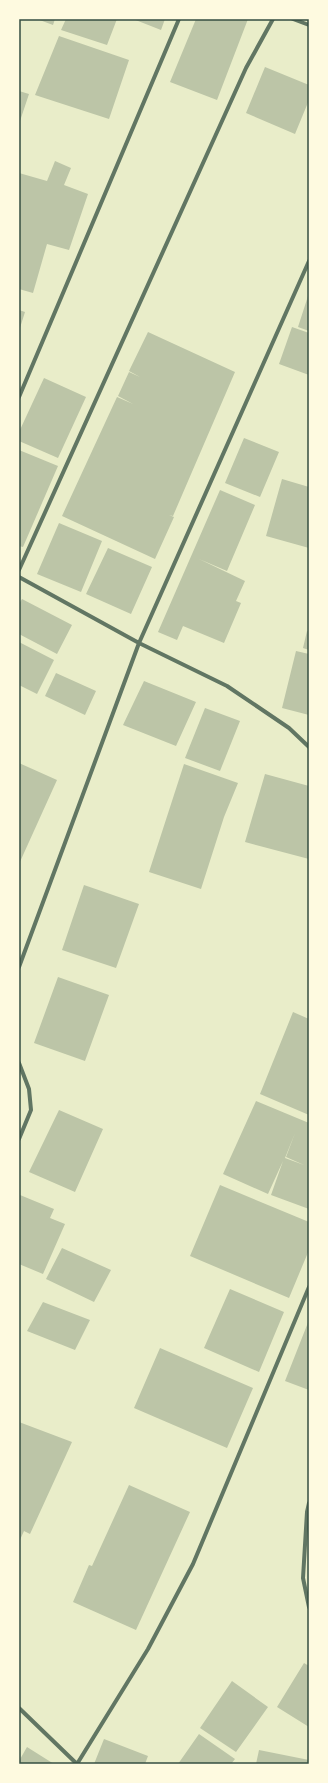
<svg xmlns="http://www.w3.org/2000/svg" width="328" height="1783" font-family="'DejaVu Sans',sans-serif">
<rect width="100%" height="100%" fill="#e9edc9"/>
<path fill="#bcc5a7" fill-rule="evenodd" d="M37,19h18l-2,6z
M66,19h51l-10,26 -46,-15z
M133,19h32l-4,11z
M196,19h52l-31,81 -47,-18z
M59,36l70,24 -20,59 -74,-24z
M265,67l44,18v15l-14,34 -49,-21z
M19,91l10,3 -10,30z
M55,161l16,7 -7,17 24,9 -19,56 -22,-6 -14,49 -14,-4v-116l28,8z
M309,293v38l-11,-4z
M19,310l6,2 -6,19z
M292,327l17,6v42l-30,-11z
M148,332l87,40 -62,144 -4,-1 5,2 -19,42 -93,-43 55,-119 16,7 -15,-8 11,-24 11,5 -11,-6z
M44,378l42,19 -28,61 -39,-17v-9z
M244,438l35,14 -19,45 -35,-14z
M19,450l39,16 -35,81 -4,-1z
M282,479l27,8v61l-43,-12z
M220,490l35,15 -28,66 -28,-12 46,22 -9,20 5,2 -17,40 -41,-17 -6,14 -19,-8z
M59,523l43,18 -21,51 -44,-18z
M108,548l44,19 -21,47 -45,-20z
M22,599l50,26 -15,29 -38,-20v-30z
M307,631l2,1v18l-6,-2z
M19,642l35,18 -17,34 -18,-9z
M296,651l13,3v61l-27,-7z
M56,673l40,18 -11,24 -40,-19z
M144,681l52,21 -20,44 -53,-21z
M205,708l35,13 -20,50 -35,-13z
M19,763l38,17 -38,84z
M184,764l54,19 -14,34 -23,72 -52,-17z
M265,774l44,12v73l-64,-17z
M84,885l55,19 -23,64 -54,-18z
M58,977l51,18 -24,66 -51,-18z
M293,1012l16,7v96l-49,-21z
M256,1101l53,22v86l-38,-14 12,-34 -15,33 -45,-20zM295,1133l-9,24 18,8 -19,-7z
M59,1110l44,19 -28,63 -46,-20z
M220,1185l89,37v28l-20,48 -99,-42z
M20,1195l34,14 -4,9 15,6 -22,50 -24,-10z
M62,1248l49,22 -17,32 -48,-23z
M230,1289l54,23 -25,60 -55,-24z
M43,1302l47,18 -15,30 -48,-19z
M309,1320v70l-24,-9z
M160,1348l93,40 -26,60 -93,-40z
M19,1422l53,20 -42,92 -6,-3 -5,11z
M129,1485l61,27 -54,118 -63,-28 16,-37 3,1z
M304,1663l5,3v61l-32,-20z
M232,1681l36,26 -32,45 -36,-24z
M199,1734l36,25 -4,5h-53z
M104,1739l44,17 -3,8h-51z
M27,1747l27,17h-35v-3z
M259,1750l50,10v4h-53z"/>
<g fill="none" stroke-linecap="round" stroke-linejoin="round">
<path stroke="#617663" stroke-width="4" d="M293,19l16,6
M19,397l160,-378
M19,570l227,-502 27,-49
M19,577l120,66 88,43 62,42 20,19
M19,967l120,-324 170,-382
M19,1063l10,26 2,21 -12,29
M309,1503l-2,9 -4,66 6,29
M19,1708l58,56
M77,1764l71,-115 45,-85 116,-277"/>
</g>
<rect width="328" height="1783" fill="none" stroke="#fefae0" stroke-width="40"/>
<rect x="20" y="20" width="288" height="1743" fill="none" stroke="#344e41" stroke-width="1.5"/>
</svg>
